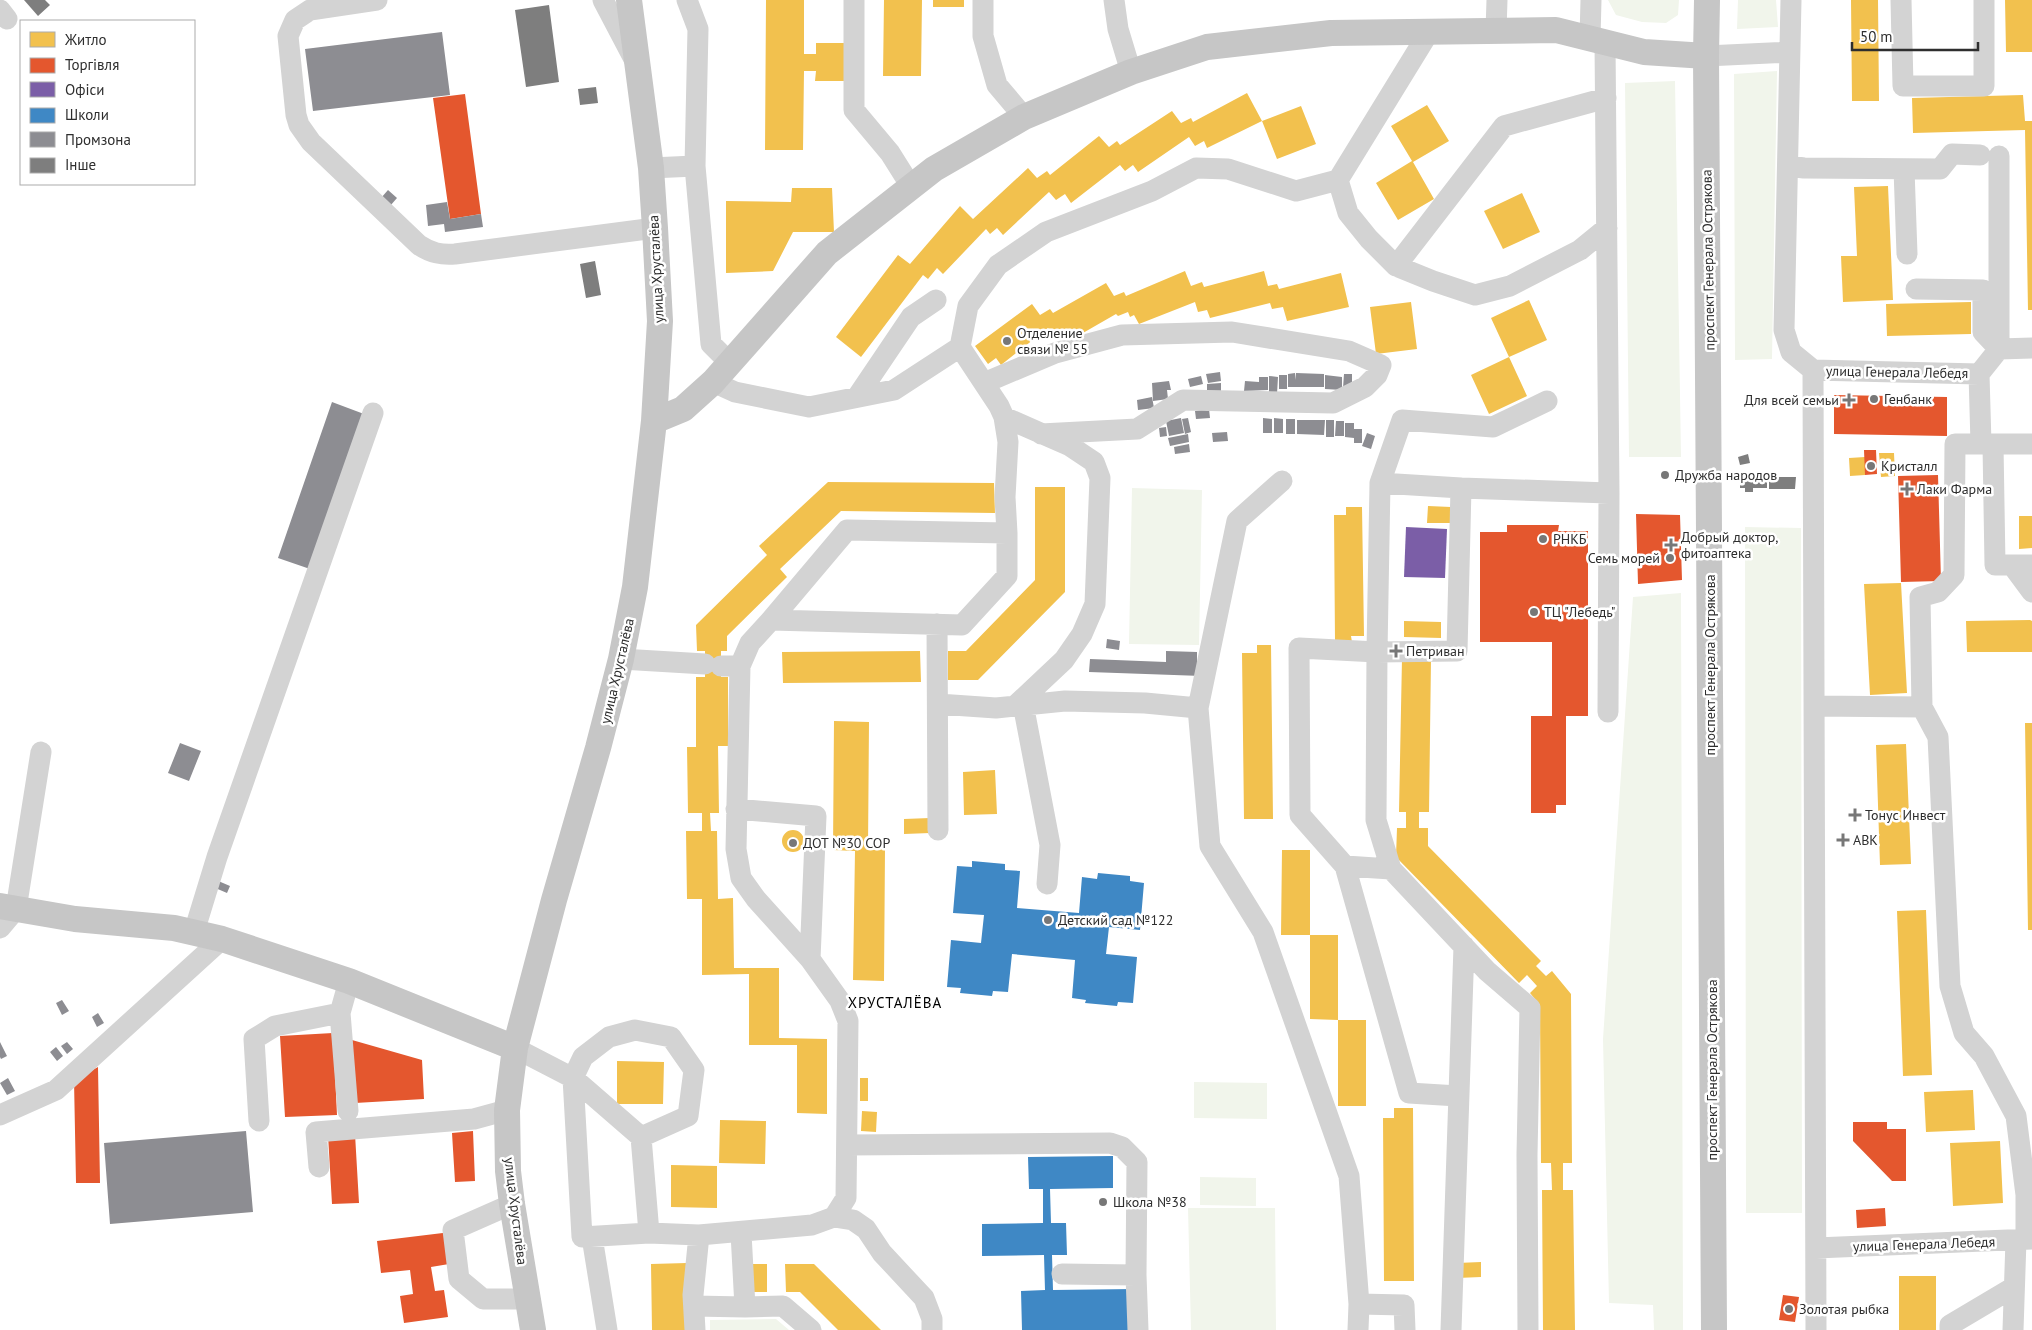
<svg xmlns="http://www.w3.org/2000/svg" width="2032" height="1330" font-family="'PT Sans',sans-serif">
<rect width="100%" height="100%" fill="#fff"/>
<path fill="#f1f5eb" d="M1608,0h71l-1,15 -12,8 -24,-1 -26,-7z
M1738,0h38l2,27 -41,2z
M1777,71l-5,288 -37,1 -1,-286z
M1675,81l6,376h-52l-4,-374z
M1132,488l70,2 -3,155 -70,-1z
M1745,527l56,1 1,685h-56z
M1681,593l2,737h-29l-1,-25 -44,-2 -6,-264 30,-442z
M1194,1082l73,1v36l-73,-1z
M1200,1177l56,1v28l-56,-1z
M1188,1208h87l1,122h-85z
M776,1319l13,11h-79v-10z"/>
<path fill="#f2c14e" d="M766,0h38v54h12v-11h30v38h-31l1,-10h-12l-1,79h-38z
M884,0h38l-1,76h-38z
M933,0h31v7h-31z
M1851,0h27l1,101h-27z
M2005,0h27v52h-26z
M1247,93l15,28 -55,27 -3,-7 -9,5 -6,-9 -51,35 -5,-7 -8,6 -5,-6 -49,38 -6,-9 -9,6 -7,-8 -46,43 -6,-7 -7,6 -4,-5 -43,45 -6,-6 -9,11 -5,-4 -62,82 -25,-20 62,-82 12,9 50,-58 13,13 55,-51 9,10 10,-7 3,4 49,-39 10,11 8,-6 3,4 52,-34 9,12 10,-5 2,4z
M2023,95l2,26h7v189h-4l-3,-180 -112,3 -1,-35z
M1427,105l22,36 -36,21 21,37 -36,21 -22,-37 36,-22 -21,-35z
M1301,106l15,38 -39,15 -15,-38z
M1888,186l5,114 -50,2 -2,-46h16l-3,-69z
M792,188h40l2,44h-41l-20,39 -47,2v-72l65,1z
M1522,193l18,39 -37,17 -19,-38z
M1185,271l6,15 11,-4 2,5 60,-16 4,15 9,-2 2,5 62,-16 8,34 -62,14 -4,-14 -11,2 -2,-6 -60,15 -3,-8 -9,2 -3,-10 -56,22 -5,-9 -4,2 -2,-5 -10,4 -2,-2 -47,27 -4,-9 -10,6 -7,-10 -47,37 -5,-7 -8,6 -13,-18 57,-42 8,11 10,-6 3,4 53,-30 8,13 10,-4 2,4z
M1529,300l18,40 -38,17 -18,-39z
M1411,302l6,47 -41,5 -6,-47z
M1971,302v32l-84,2 -1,-32z
M1509,357l18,39 -38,18 -18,-39z
M1879,453h15l1,23 -14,1z
M1865,457v18l-15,1 -1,-18z
M828,482l166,1 1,30 -154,-2 -61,58 7,8 -60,59v15h-6v26h7v69h-10l1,67h-9l1,18h6l1,68 15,-1 1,70h45v70l48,1v75l-30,-1v-68h-48v-71l-47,1v-76h-15l-1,-68h16v-18h-14l-1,-66h9v-70h9v-26h-8l-1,-26 71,-70 -8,-9z
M1035,487h30v105l-87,88h-30v-29h18l69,-71z
M1428,506l23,1v16h-24z
M1346,507h16l2,129h-13l1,6h-17l-1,-127h12z
M2019,516h13v32l-13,1z
M1901,583l6,110 -37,2 -6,-111z
M2030,620l2,1v31h-65l-1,-31z
M1404,621l37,1v16l-37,-1z
M1257,645h14l2,174h-29l-2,-166h15z
M920,651l1,31 -138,1 -1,-31z
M1402,658l29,1 -2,153h-10v16h9v18l113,115 -5,5 10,10 6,-5 19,23 1,169h-9v27h10l2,140h-32l-1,-140h10l-1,-27h-10l-1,-158 -10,-12 7,-7 -10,-11 -8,8 -123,-126 1,-29h9v-16h-7z
M834,721l35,1 -1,127h17l-1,132 -31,-1 2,-129 -22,-1z
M2025,723h7v207h-4z
M1906,744l5,120 -31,1 -4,-120z
M995,770l2,44 -33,1 -1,-43z
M930,818v15l-26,1v-15z
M782 841a11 11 0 1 1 22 0a11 11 0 1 1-22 0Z
M1282,850h28v85h28v85h28v86h-28v-86l-28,-1v-84h-29z
M1926,910l6,165 -29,1 -6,-165z
M617,1061l47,1 -1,42h-46z
M860,1078h8v23h-8z
M1973,1090l2,40 -49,2 -2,-40z
M1394,1108h19l1,173h-30l-1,-163h11z
M862,1111l15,1 -1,20 -15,-1z
M720,1120l46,1 -1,43 -46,-1z
M2000,1141l3,62 -50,3 -3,-63z
M671,1165l46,1v42l-46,-1z
M1481,1262v15l-24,1v-15z
M687,1263l1,67h-36l-1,-66z
M751,1264h16v28h-16z
M785,1264h29l67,66h-43l-38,-38h-14z
M1899,1276h37v54h-37z"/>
<path fill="#e4572e" d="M465,94l16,120 -31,5 -17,-121z
M1834,395l113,2v39l-113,-2z
M1864,450h12l1,24 -12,1z
M1938,475l3,106 -40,1 -3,-106z
M1636,514l44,1 2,65 -44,4z
M1507,525h52l-1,6h30v185h-22v89h-10v8h-25v-97h21v-74h-72v-110h27z
M333,1033l4,82 -52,2 -5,-81z
M352,1040l70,20 2,39 -69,4z
M98,1067l2,116h-24l-2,-103z
M1853,1122h34v7h19v52h-14l-39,-40z
M473,1131l2,50 -20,1 -3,-49z
M355,1134l4,69 -27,1 -4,-69z
M1885,1208l1,18 -29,2 -1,-18z
M451,1232l4,31 -24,4 4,24 9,-1 4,27 -44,6 -4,-27 13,-2 -3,-24 -29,3 -4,-32z
M1783,1295l16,2 -4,25 -16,-2z"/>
<path fill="#7b5ea7" d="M1406,527l41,2 -2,49 -41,-1z"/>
<path fill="#3f88c5" d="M972,861l33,3v6l15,1 -3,37 62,5 3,-36 15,2 1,-6 32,3v5l14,2 -4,47 -31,-3 -3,27 31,3 -4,46 -15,-1 -1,4 -32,-3 1,-3 -14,-2 3,-38 -63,-6 -4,38 -15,-1 -1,5 -32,-3 1,-5 -14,-1 4,-47 30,3 3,-28 -31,-2 4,-47 15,1z
M1113,1156v32l-63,1 1,34h15l1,32h-15l1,35 81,-1v41h-112l-1,-39 24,-1 -1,-35 -62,1v-32l61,-1v-34h-14l-1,-32z"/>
<path fill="#8d8d92" d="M442,32l8,63 -137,16 -8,-62z
M388,190l9,8 -7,8 -9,-8z
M447,202l3,17 31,-5 2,13 -38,5 -1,-8 -16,2 -2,-21z
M1220,372l1,9 -13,2 -2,-9z
M1295,373l1,7v-7l28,1v13h-36v-13z
M1344,374h8v14h-9z
M1279,375h8v14h-8z
M1325,375l17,2v13l-17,-1z
M1201,376l2,8 -13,3 -2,-8z
M1269,376l9,1 -1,17h-8z
M1259,377h9v13l-24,1 1,-10 14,1z
M1169,381l2,9h-4l1,9 -15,2 -1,-18z
M1221,383v9l-14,1v-9z
M1152,397l2,11 -16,2 -1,-10z
M332,402l32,12 -54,155 -32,-11z
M1209,409l1,9 -14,1 -1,-8z
M1181,418l3,15 -15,3 -3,-15z
M1188,418l3,14 -6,2 -3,-15z
M1263,418l9,1v14h-9z
M1274,418l9,1v14h-9z
M1286,419h9v15h-9z
M1297,420h28l-1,15 -27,-1z
M1326,420h8v17h-8z
M1336,421h8v15h-9z
M1345,423h9v6h8v14h-8v-5l-9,-1z
M1166,427l1,9 -7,1 -1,-9z
M1227,432l1,9 -15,1 -1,-9z
M1367,433l8,3 -4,13 -9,-3z
M1188,434l1,8 -19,4 -2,-8z
M1189,444l1,8 -15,2 -1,-7z
M1107,639l13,2 -1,9 -13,-2z
M1166,651l31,1v11l5,13 -113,-4 1,-13 76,3z
M180,743l21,8 -12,30 -21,-8z
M216,880l14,6 -3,7 -14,-6z
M62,1000l7,11 -7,4 -6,-12z
M98,1013l6,10 -7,4 -5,-10z
M0,1042l7,14 -6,3 -1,-2z
M67,1042l6,7 -6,5 -6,-8z
M56,1047l7,9 -6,5 -7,-9z
M8,1078l7,13 -8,4 -7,-12z
M246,1131l7,81 -143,12 -6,-81z"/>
<path fill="#7e7e7e" d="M24,0h21l5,5 -12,11z
M549,5l10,77 -33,5 -11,-77z
M596,87l2,16 -18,2 -2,-16z
M595,261l6,34 -15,3 -6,-34z
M1748,454l2,9 -10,2 -2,-8z
M1769,477h27l-1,12h-26z
M1740,478h27v10h-14v4h-8v-4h-5z"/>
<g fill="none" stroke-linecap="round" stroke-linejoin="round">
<path stroke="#d3d3d3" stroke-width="21" d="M377,0l-67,10 -15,10 -7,16 8,79 3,10 12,17 108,103c12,8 22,10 36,9l200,-26
M603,0l31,59
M854,0v110l36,43 22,35
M983,0v36l14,49 27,32
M1114,0l4,29 13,43
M1791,0l-7,330 7,22 22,18 3,960
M1901,0l2,86h81v-86
M0,10l7,9
M1496,31l1,-31
M1590,38l1,-38
M1605,43l4,450 -1,219
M1706,56l83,-4
M1999,156v193
M695,166l16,178 19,19
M1789,166l15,2 136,1 12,-15 28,1
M651,168l44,-2 3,-137 -11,-29
M1904,169l3,85
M1338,180l10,33 21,26 27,27 37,15 42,14 35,-9 70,-36 27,-22
M1396,266l108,-140 102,-28
M1916,289l67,1v42l16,17
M1813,370l166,4 2,70h51
M1979,374l20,-25 33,-1
M713,382l22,10 74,15 85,-17 66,-43 8,-41 30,-41 48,-33 106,-41 44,-23 32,1 68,22 42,-11 91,-148
M984,383l71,-30 67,-18 110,-3 117,19 32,14 -4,10 -12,12 -32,16 -150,-3 -46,29 -96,5
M857,397l54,-80 25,-17
M1004,417l66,29 24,16 6,16 -5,126 -13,30 -18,26 -49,46
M1981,444h-26l-1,131 -16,17 -18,5 2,110 16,30 12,249 14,47 20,23 32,60 10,79v44
M1993,445l2,120h37
M1282,481l-45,40 -39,187 12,138 53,86 86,244 10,128 -1,26
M1380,483l22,-63 91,7 54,-26
M2012,565l20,27
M771,620l76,-90 160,3
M937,624l1,206
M621,659l84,5
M721,666h19l10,-23 21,-23 191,5 45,-49v-43l-2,-36 3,-55 -4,-25 -5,-11 -39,-59
M938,704l58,4 69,-7 80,2 53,5
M1023,704l27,141 -3,39
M1815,706l107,1
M736,809l80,7 -6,143
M1345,866l-45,-51 -1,-167 78,4 3,-169 81,5
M1391,869l-46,-3 64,227 49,3
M0,928l16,-19 25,-157
M194,932l23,-75 156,-444
M515,1048l58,30 9,159 67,-4 50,2 113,-10 22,-8 12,-19 2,-177 -8,-20 -30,-42 -54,-60 -15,-21 -5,-29 4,-183
M348,1111l-8,-98 9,-32
M0,1115l56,-25 166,-151
M259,1121l-5,-82 21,-13 65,-13
M641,1137l47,-21 6,-46 -23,-33 -36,-7 -26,7 -26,20 -10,21 68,59 8,96
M847,1145l263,-2 12,4 15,15 -1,113 -74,-1
M319,1167l-3,-35 158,-13 33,-9
M512,1204l-59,26 6,49 24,20h45
M834,1217l19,3 13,9 16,24 42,45 8,21v11
M592,1237l15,93
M1816,1248l216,-9
M1136,1275l2,55
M1359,1304l45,1 1,25
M694,1306l51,1 -4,-74
M745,1307l38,-1 28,24
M695,1330l-2,-35 6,-60
M1451,1330l13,-384
M1528,1330l-1,-175 3,-147 -43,-37 -96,-102 -15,-49 1,-168 80,-1 4,-163 148,5
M1950,1330v-5l64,-38
M2013,1330l3,-90"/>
<path stroke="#c6c6c6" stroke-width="26" d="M1707,0l-1,56c4,424 5,849 8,1274
M654,421l29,-12 30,-27 114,-129 107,-84 90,-52 107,-45 76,-25 124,-14 225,-3 88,22 62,4
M0,906l75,13 99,9 48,11 127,42 166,67
M533,1330l-21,-126 -4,-33 -1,-61 8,-62 39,-148 44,-152 23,-89 14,-72 19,-166 6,-100 -5,-93 -4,-60 -22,-168"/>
</g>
<g fill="#777" stroke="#fff" stroke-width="2">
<circle cx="1007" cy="341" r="5"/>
<circle cx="1874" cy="399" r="5"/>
<path d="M1846.5 392.5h5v5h5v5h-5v5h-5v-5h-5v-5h5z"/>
<circle cx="1871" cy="466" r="5"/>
<circle cx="1665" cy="475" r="5"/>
<path d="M1904.5 481.5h5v5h5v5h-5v5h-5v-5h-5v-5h5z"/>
<circle cx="1543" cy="539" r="5"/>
<path d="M1668.5 537.5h5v5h5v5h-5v5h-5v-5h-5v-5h5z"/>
<circle cx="1670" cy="558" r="5"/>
<circle cx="1534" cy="612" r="5"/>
<path d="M1393.5 643.5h5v5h5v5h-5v5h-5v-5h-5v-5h5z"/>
<path d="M1852.5 807.5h5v5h5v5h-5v5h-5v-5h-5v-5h5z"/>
<path d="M1840.5 832.5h5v5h5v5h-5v5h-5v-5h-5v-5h5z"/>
<circle cx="793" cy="843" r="5"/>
<circle cx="1048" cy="920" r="5"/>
<circle cx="1103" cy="1202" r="5"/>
<circle cx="1789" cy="1309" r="5"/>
</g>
<g text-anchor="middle" stroke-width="5" stroke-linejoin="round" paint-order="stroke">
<g font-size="14" fill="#2e2e2e" stroke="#fff">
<text transform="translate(1708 260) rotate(-91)" y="5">проспект Генерала Острякова</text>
<text transform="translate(656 269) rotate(-93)" y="5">улица Хрусталёва</text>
<text transform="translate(1897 372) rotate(1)" y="5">улица Генерала Лебедя</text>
<text transform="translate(1710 665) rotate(-90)" y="5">проспект Генерала Острякова</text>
<text transform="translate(617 671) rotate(-77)" y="5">улица Хрусталёва</text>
<text transform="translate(1712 1070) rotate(-90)" y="5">проспект Генерала Острякова</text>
<text transform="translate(516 1211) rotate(83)" y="5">улица Хрусталёва</text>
<text transform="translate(1924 1244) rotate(-2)" y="5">улица Генерала Лебедя</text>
</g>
<g font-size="14" fill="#2e2e2e" stroke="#fff" text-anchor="start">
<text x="1017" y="338">Отделение<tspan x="1017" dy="16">связи № 55</tspan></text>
<text x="1884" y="404">Генбанк</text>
<text x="1839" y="405" text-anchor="end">Для всей семьи</text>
<text x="1881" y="471">Кристалл</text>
<text x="1675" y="480">Дружба народов</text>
<text x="1917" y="494">Лаки Фарма</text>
<text x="1681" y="542">Добрый доктор,<tspan x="1681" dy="16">фитоаптека</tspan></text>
<text x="1553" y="544">РНКБ</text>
<text x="1660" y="563" text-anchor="end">Семь морей</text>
<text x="1544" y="617">ТЦ "Лебедь"</text>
<text x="1406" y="656">Петриван</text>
<text x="1865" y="820">Тонус Инвест</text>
<text x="1853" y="845">АВК</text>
<text x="803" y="848">ДОТ №30 СОР</text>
<text x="1058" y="925">Детский сад №122</text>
<text x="1113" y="1207">Школа №38</text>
<text x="1799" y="1314">Золотая рыбка</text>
</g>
<g font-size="15" letter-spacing="1" fill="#000" stroke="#fff">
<text x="895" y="1008">ХРУСТАЛЁВА</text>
</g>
</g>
<rect x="20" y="20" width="175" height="165" fill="#ffffff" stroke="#ababab"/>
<rect x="30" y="32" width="25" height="15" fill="#f2c14e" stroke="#ababab"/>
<text x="65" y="45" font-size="15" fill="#2e2e2e">Житло</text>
<rect x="30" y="58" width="25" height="15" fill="#e4572e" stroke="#ababab"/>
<text x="65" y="70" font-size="15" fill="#2e2e2e">Торгівля</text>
<rect x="30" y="82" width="25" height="15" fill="#7b5ea7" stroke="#ababab"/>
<text x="65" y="95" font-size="15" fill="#2e2e2e">Офіси</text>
<rect x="30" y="108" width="25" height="15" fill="#3f88c5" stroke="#ababab"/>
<text x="65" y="120" font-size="15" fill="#2e2e2e">Школи</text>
<rect x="30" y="132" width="25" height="15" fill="#8d8d92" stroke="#ababab"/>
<text x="65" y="145" font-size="15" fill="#2e2e2e">Промзона</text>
<rect x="30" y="158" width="25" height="15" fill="#7e7e7e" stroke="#ababab"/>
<text x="65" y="170" font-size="15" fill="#2e2e2e">Інше</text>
<path d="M1852 42v8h126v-8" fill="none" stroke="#2e2e2e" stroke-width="2.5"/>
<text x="1860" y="42" font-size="15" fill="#2e2e2e" stroke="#ffffff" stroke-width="4" paint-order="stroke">50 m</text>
</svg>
